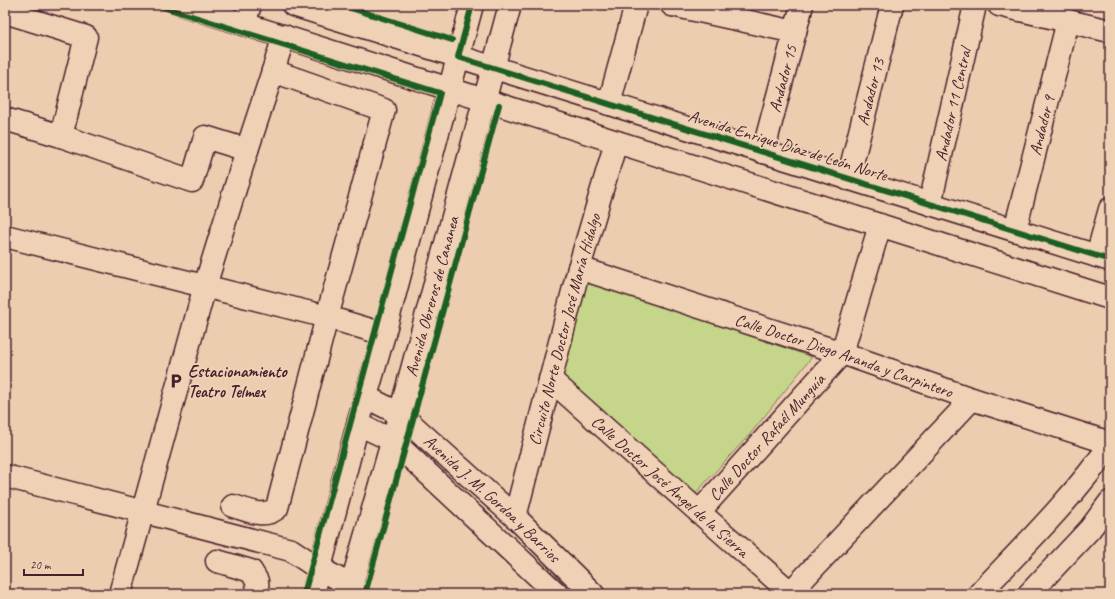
<svg xmlns="http://www.w3.org/2000/svg" width="1115" height="599" font-family="Caveat,sans-serif">
<rect width="100%" height="100%" fill="#edcdb0"/>
<filter id="ink" filterUnits="userSpaceOnUse"><feTurbulence type="fractalNoise" baseFrequency=".025" numOctaves="2"/><feDisplacementMap in="SourceGraphic" scale="8" xChannelSelector="R" yChannelSelector="G"/><feConvolveMatrix kernelMatrix="1 2 1 2 8 2 1 2 1" color-interpolation-filters="sRGB"/></filter>
<g filter="url(#ink)">
<path fill="#c5d58a" stroke="#887a5a" d="M581,279l231,78 -61,76 -58,63 -138,-121z"/>
<g fill="none" stroke-linecap="round" stroke-linejoin="round">
<g stroke="#4a1f2b" stroke-width="25">
<g id="minor">
<path d="M184,5l926,293"/>
<path d="M293,5l817,255"/>
<path d="M672,5l123,27"/>
<path d="M999,5l111,26"/>
<path d="M5,12l81,25 -25,99 131,45 13,-44 42,13 26,-79 111,39 -57,207 -50,191c-13,11 -29,2 -44,-2"/>
<path d="M244,24l6,-19"/>
<path d="M273,71l11,-35"/>
<path d="M609,104l27,-99"/>
<path d="M5,119l56,17"/>
<path id="s1" d="M763,152l39,-147"/>
<path id="s2" d="M848,179l44,-174"/>
<path id="s3" d="M930,204l45,-199"/>
<path id="s4" d="M1015,230l53,-209"/>
<path d="M5,236l322,81 57,17"/>
<path d="M1097,256l13,-47"/>
<path id="s5" d="M579,268l263,85 130,46 138,44"/>
<path id="s6" d="M550,379l149,133 92,81"/>
<path id="s7" d="M366,397l34,17 115,103 78,77"/>
<path d="M358,424l34,16 165,154"/>
<path d="M5,476l286,74 21,14 39,22 8,8"/>
<path id="s8" d="M699,512l143,-159 38,-128"/>
<path id="s9" d="M515,517l64,-249 37,-126"/>
<path d="M217,561l34,10 6,10 1,13"/>
<path d="M120,594l85,-308 42,-136"/>
<path d="M313,594l45,-170 26,-90 88,-329"/>
<path id="s10" d="M349,594l51,-180 110,-409"/>
<path d="M789,594l183,-195"/>
<path d="M979,594c45,-48 93,-95 131,-149"/>
<path d="M1029,594l61,-65 20,-27"/>
</g>
</g>
<use href="#minor" stroke="#efd2b6" stroke-width="22"/>
<g stroke="#efd2b6" stroke-width="8">
<path id="cycleway" d="M156,5l284,88 -136,501
M341,5l111,35
M472,5l-14,52 652,203
M365,594l134,-489"/>
</g>
<use href="#cycleway" stroke="#1b5e20" stroke-width="6"/>
</g>
</g>
<defs>
<g id="parking-bare" transform="scale(1.2)"><path d="M-3.5-5.5H1a3.5 3.5 0 0 1 0 7H-1V5.5H-3.5ZM-1-3.4V-.6H.8a1.4 1.4 0 0 0 0-2.8Z" fill="#4a1f2b" stroke="#efd2b6" stroke-width="2.5" paint-order="stroke"/></g>
</defs>
<g fill-rule="evenodd">
<use href="#parking-bare" x="176" y="381"/>
</g>
<g text-anchor="middle" stroke-width="3.5" stroke-linejoin="round" paint-order="stroke">
<g font-size="17" fill="#4a1f2b" stroke="#efd2b6">
<text dy="6" stroke="none"><textPath href="#s1" startOffset="76">Andador 15</textPath></text>
<text dy="6" stroke="none"><textPath href="#s2" startOffset="90">Andador 13</textPath></text>
<text dy="6" stroke="none"><textPath href="#s3" startOffset="102">Andador 11 Central</textPath></text>
<text dy="6" stroke="none"><textPath href="#s4" startOffset="108">Andador 9</textPath></text>
<text transform="translate(788 145) rotate(17)" y="6">Avenida Enrique Díaz de León Norte</text>
<text dy="6" stroke="none"><textPath href="#s10" startOffset="309">Avenida Obreros de Cananea</textPath></text>
<text dy="6" stroke="none"><textPath href="#s9" startOffset="194">Circuito Norte Doctor José María Hidalgo</textPath></text>
<text dy="6" stroke="none"><textPath href="#s5" startOffset="279">Calle Doctor Diego Aranda y Carpintero</textPath></text>
<text dy="6" stroke="none"><textPath href="#s8" startOffset="101">Calle Doctor Rafaél Munguía</textPath></text>
<text dy="6" stroke="none"><textPath href="#s6" startOffset="161">Calle Doctor José Ángel de la Sierra</textPath></text>
<text dy="6" stroke="none"><textPath href="#s7" startOffset="163">Avenida J. M. Gordoa y Barrios</textPath></text>
</g>
<g font-size="17" font-weight="bold" fill="#4a1f2b" stroke="#efd2b6" text-anchor="start">
<text x="188" y="377">Estacionamiento<tspan x="188" dy="20">Teatro Telmex</tspan></text>
</g>
</g>
<rect width="1115" height="599" fill="none" stroke="#efd2b6" stroke-width="20"/>
<rect x="10" y="10" width="1095" height="579" fill="none" stroke="#4a1f2b" stroke-width="1.5" filter="url(#ink)"/>
<path d="M24 569v6h59v-6" fill="none" stroke="#4a1f2b" stroke-width="2"/>
<text x="30" y="569" font-size="12" fill="#4a1f2b" stroke="#efd2b6" stroke-width="3" paint-order="stroke">20 m</text>
</svg>
